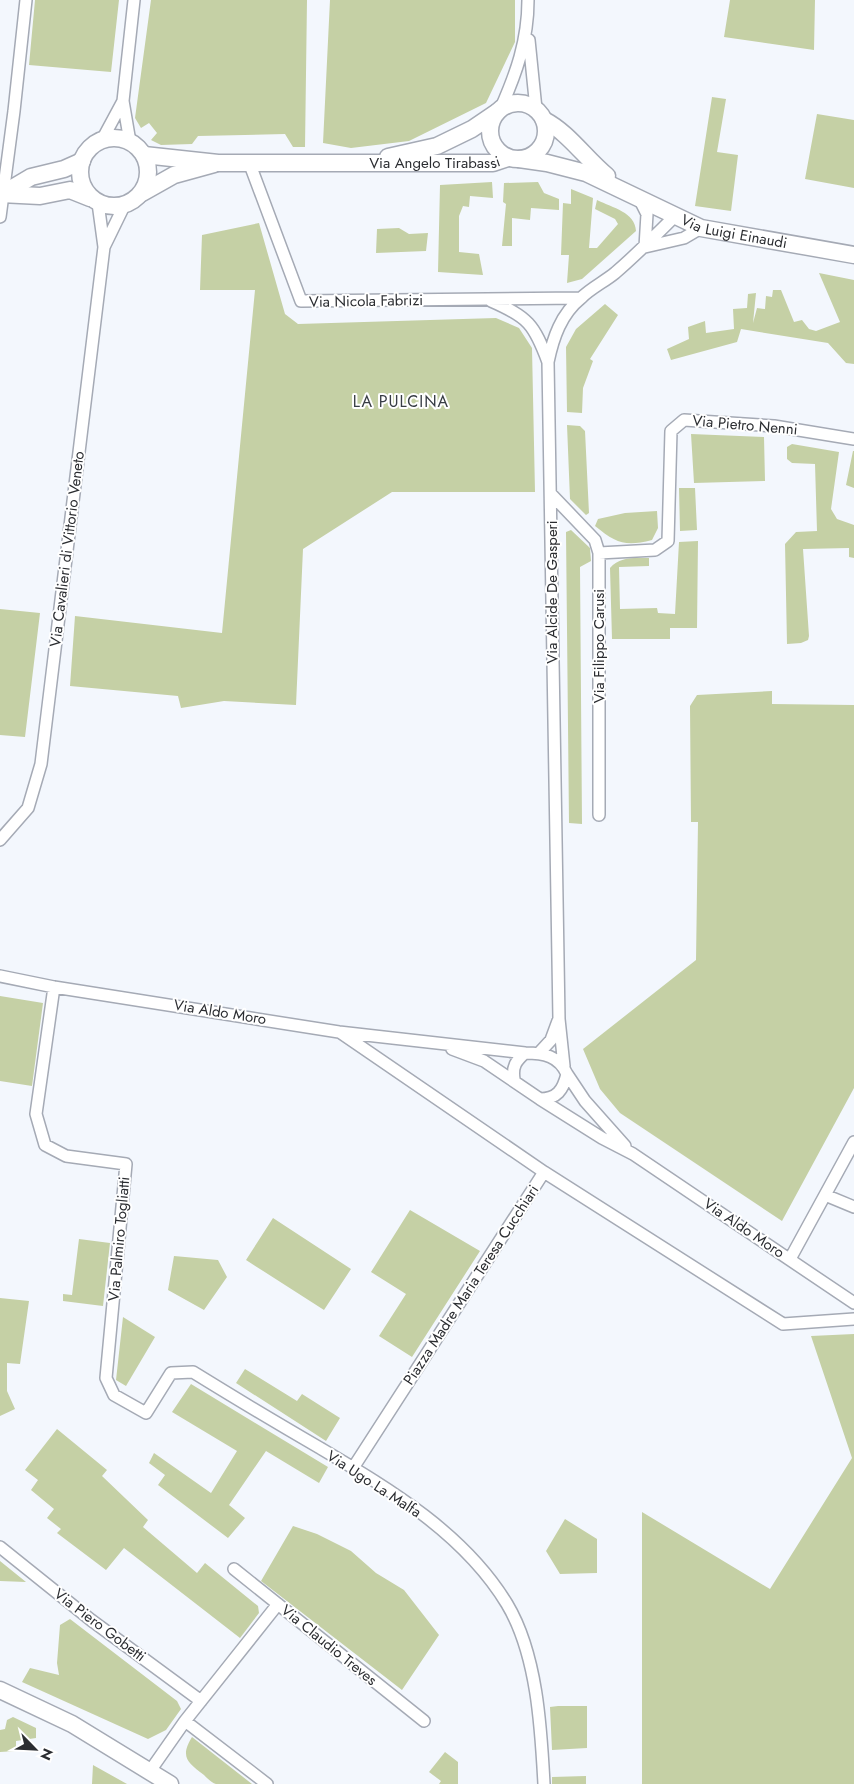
<svg xmlns="http://www.w3.org/2000/svg" width="854" height="1784" font-family="Jost,sans-serif">
<rect width="100%" height="100%" fill="#f3f7fd"/>
<path fill="#c5d0a5" d="M35,0h84l-8,72 -82,-7z
M151,0h156l-2,147h-12l-8,-13 -87,2 -6,8 -31,1 -10,-5 6,-7 -8,-10 -8,5 -6,-10z
M330,0h185v42l-29,61 -77,38 -58,7 -28,-5z
M730,0h85l-1,50 -90,-13z
M712,97l14,2 -9,53 21,3 -7,56 -36,-5z
M817,114l37,6v68l-49,-9z
M492,182l1,16 -23,-2 -1,11 -6,-1 -4,10v36l20,2 4,21 -45,-3 2,-87z
M538,182l6,11 15,6v11l-28,-2 -1,12 -18,-2v28h-10l4,-42 -3,-2 1,-19z
M571,189l22,9 -4,50h8l21,-24 -3,-5 -20,-10 2,-9c16,8 38,12 39,31l-54,48 -15,4 2,-28h-8l2,-52 8,1z
M259,223l26,91 13,10 198,-6 23,10 13,20 3,144h-143l-89,57 -7,156 -72,-4 -43,7 -3,-12 -108,-10 5,-70 147,17 33,-343h-55l2,-55z
M399,228l10,6 19,-1 -2,18 -50,2 1,-24z
M819,273l35,7v84l-8,-1 -18,-20 -87,-14 -4,13 -66,18 -4,-11 22,-10 -1,-12 17,-6 1,12 28,-4 -1,-20 14,-1 1,-14 8,-1 -3,30 4,-15 8,1 1,-13 6,1 1,-7h8l13,32 8,-2 7,9 7,2 24,-9z
M605,304l13,11 -28,44 3,2 -10,27 -1,25 -15,-1 -1,-65 10,-18z
M567,425l13,1 5,5 4,82 -3,2 -16,-16z
M691,434l73,3 1,44 -71,2z
M792,444l47,8 -8,57 6,10 17,6v33l-5,-1v-9l-46,1 6,87 -1,4 -7,3 -14,1 -2,-100 11,-12 21,-1 -2,-67 -23,-1 -5,-4v-12z
M853,451h1v37l-8,-3z
M679,488h16l2,42 -17,1z
M657,511l1,17 -6,12c-27,7 -36,3 -57,-14l3,-7 27,-6z
M571,530l19,18 1,13 -11,6 2,257 -13,-1 -3,-291z
M698,541l-1,87h-27v11h-58l-2,-71c10,-12 25,-10 39,-10v8l-30,1 1,42 37,-1 1,5 17,1 4,-72z
M0,609l40,4 -15,124 -25,-2z
M772,691v13l82,1v383l-72,133 -162,-108 -20,-24 -17,-40 113,-89 2,-138h-7l-1,-116 7,-11z
M0,996l43,7 -11,83 -32,-5z
M410,1210l70,41 -68,106 -33,-21 27,-42 -35,-22z
M273,1218l78,51 -27,41 -78,-50z
M79,1239l31,4 -7,63 -40,-5v-7l9,1z
M174,1256l44,4 9,17 -23,33 -36,-20z
M0,1298l29,3 -9,63 -13,-1v28l8,18 -15,7z
M123,1317l32,20 -29,49 -10,-6z
M854,1334v450h-212v-272l128,77 82,-131 -41,-122z
M245,1369l52,32 5,-7 38,24 -14,23 -90,-58z
M191,1384l137,83 -9,16 -53,-32 -37,54 16,13 -17,20 -70,-53 7,-10 -16,-12 5,-10 57,40 26,-42 -65,-39z
M57,1429l50,41 -5,6 46,44 -5,7 54,46 8,-10 53,43 1,7 -19,25 -116,-90 -18,22 -49,-37 4,-4 -14,-11 7,-9 -23,-19 7,-10 -13,-10z
M565,1519l32,20v34l-37,1 -14,-23z
M293,1526l24,8 34,17 25,22 28,17 35,45 -37,55 -141,-109z
M0,1561l26,21 -26,-1z
M70,1619l107,82 4,8 -15,21 -18,9 -126,-57 8,-14 29,7 -2,-12 3,-38z
M558,1706h29v42l-35,2 -2,-43z
M13,1717l23,11v10l-20,3v10l-16,1v-22l5,-1 2,-9z
M192,1737l60,47c-11,0 -25,0 -36,0 -4,-1 -9,-6 -12,-9 -17,-13 -24,-18 -12,-38z
M445,1752l13,10v22h-19l2,-3 -12,-9z
M93,1765l34,19h-35z
M586,1776v8h-34v-7z"/>
<g fill="none" stroke-linecap="round" stroke-linejoin="round">
<g stroke="#a5aab5" stroke-width="14">
<path id="street" d="M529,40l7,69
M500,110c16,-36 28,-69 28,-110
M102,140l21,-39
M130,142l-7,-41 11,-101
M249,162l52,139 279,-3
M639,198l8,16 -2,33
M0,217l14,-106 12,-111
M104,247l20,-41
M645,247l39,-9 17,-10
M491,301c37,16 43,23 57,61
M551,494l44,46 4,13v262
M599,553l56,-3 13,-9 3,-110 13,-11 90,6 80,13
M0,840l28,-32 13,-44 63,-517 -6,-44
M0,976l54,11 285,45 186,21
M54,987l-18,127 9,31 21,11 60,8 -20,214 8,17 32,18 25,-40 22,-1c42,26 84,51 127,76 69,41 144,85 187,156 30,50 34,123 37,180
M341,1033l203,139
M452,1049l32,12 56,38c17,0 23,-9 27,-25 -8,-18 -23,-21 -42,-21 -9,8 -13,13 -11,26
M539,1053l12,-13 7,-19
M564,1066l-5,-47 -11,-657c5,-24 13,-48 33,-64 10,-10 23,-16 34,-25 21,-18 40,-37 59,-56
M567,1074l18,27 40,45
M540,1099l62,39 31,16 221,149
M825,1195l29,12
M790,1259l64,-117
M353,1468l191,-296 239,152 71,-5
M0,1547l91,73 110,81
M234,1569l190,152
M185,1721l82,63
M150,1771l35,-50 93,-117"/>
</g>
<g stroke="#a5aab5" stroke-width="19">
<g id="secondary">
<circle cx="518" cy="131" r="28"/>
<path d="M544,120c25,13 41,38 63,56"/>
<circle cx="114" cy="172" r="34"/>
<path id="s1" d="M144,155l74,8h275l15,-5"/>
<path d="M388,157l49,-11 35,-17 25,-17"/>
<path id="s2" d="M519,159l28,4 39,10 115,55 153,27"/>
<path d="M142,193l32,-18 40,-11"/>
<path d="M0,194l40,2 30,-6 20,8"/>
<path d="M2,194l29,-17 33,-8 18,-8"/>
<path d="M0,1690l72,34 98,60"/>
</g>
</g>
<use href="#street" stroke="#fff" stroke-width="11"/>
<use href="#secondary" stroke="#fff" stroke-width="16"/>
</g>
<g text-anchor="middle" stroke-width="4" stroke-linejoin="round" paint-order="stroke">
<g font-size="15" fill="#2b2d31" stroke="#fff">
<text dy="5" stroke="none"><textPath href="#s1" startOffset="291">Via Angelo Tirabassi</textPath></text>
<text dy="5" stroke="none"><textPath href="#s2" startOffset="229">Via Luigi Einaudi</textPath></text>
<text transform="translate(366 301) rotate(-1)" y="5">Via Nicola Fabrizi</text>
<text transform="translate(745 425) rotate(5)" y="5">Via Pietro Nenni</text>
<text transform="translate(67 549) rotate(-83)" y="5">Via Cavalieri di Vittorio Veneto</text>
<text transform="translate(552 592) rotate(-90)" y="5">Via Alcide De Gasperi</text>
<text transform="translate(599 646) rotate(-90)" y="5">Via Filippo Carusi</text>
<text transform="translate(220 1012) rotate(9)" y="5">Via Aldo Moro</text>
<text transform="translate(744 1228) rotate(34)" y="5">Via Aldo Moro</text>
<text transform="translate(119 1239) rotate(-85)" y="5">Via Palmiro Togliatti</text>
<text transform="translate(471 1285) rotate(-57)" y="5">Piazza Madre Maria Teresa Cucchiari</text>
<text transform="translate(374 1484) rotate(33)" y="5">Via Ugo La Malfa</text>
<text transform="translate(100 1625) rotate(37)" y="5">Via Piero Gobetti</text>
<text transform="translate(329 1645) rotate(39)" y="5">Via Claudio Treves</text>
</g>
<g font-size="16" letter-spacing="1" fill="#383d45" stroke="#fff">
<text x="401" y="407">LA PULCINA</text>
</g>
</g>
<g transform="translate(35 1749) rotate(114)" stroke="#ffffff" stroke-width="4" paint-order="stroke">
<path d="M0-4L9 19L0 12L-9 19Z" fill="#2b2d31"/>
<text y="-8" font-size="14" font-weight="bold" text-anchor="middle" fill="#2b2d31">N</text>
</g>
</svg>
